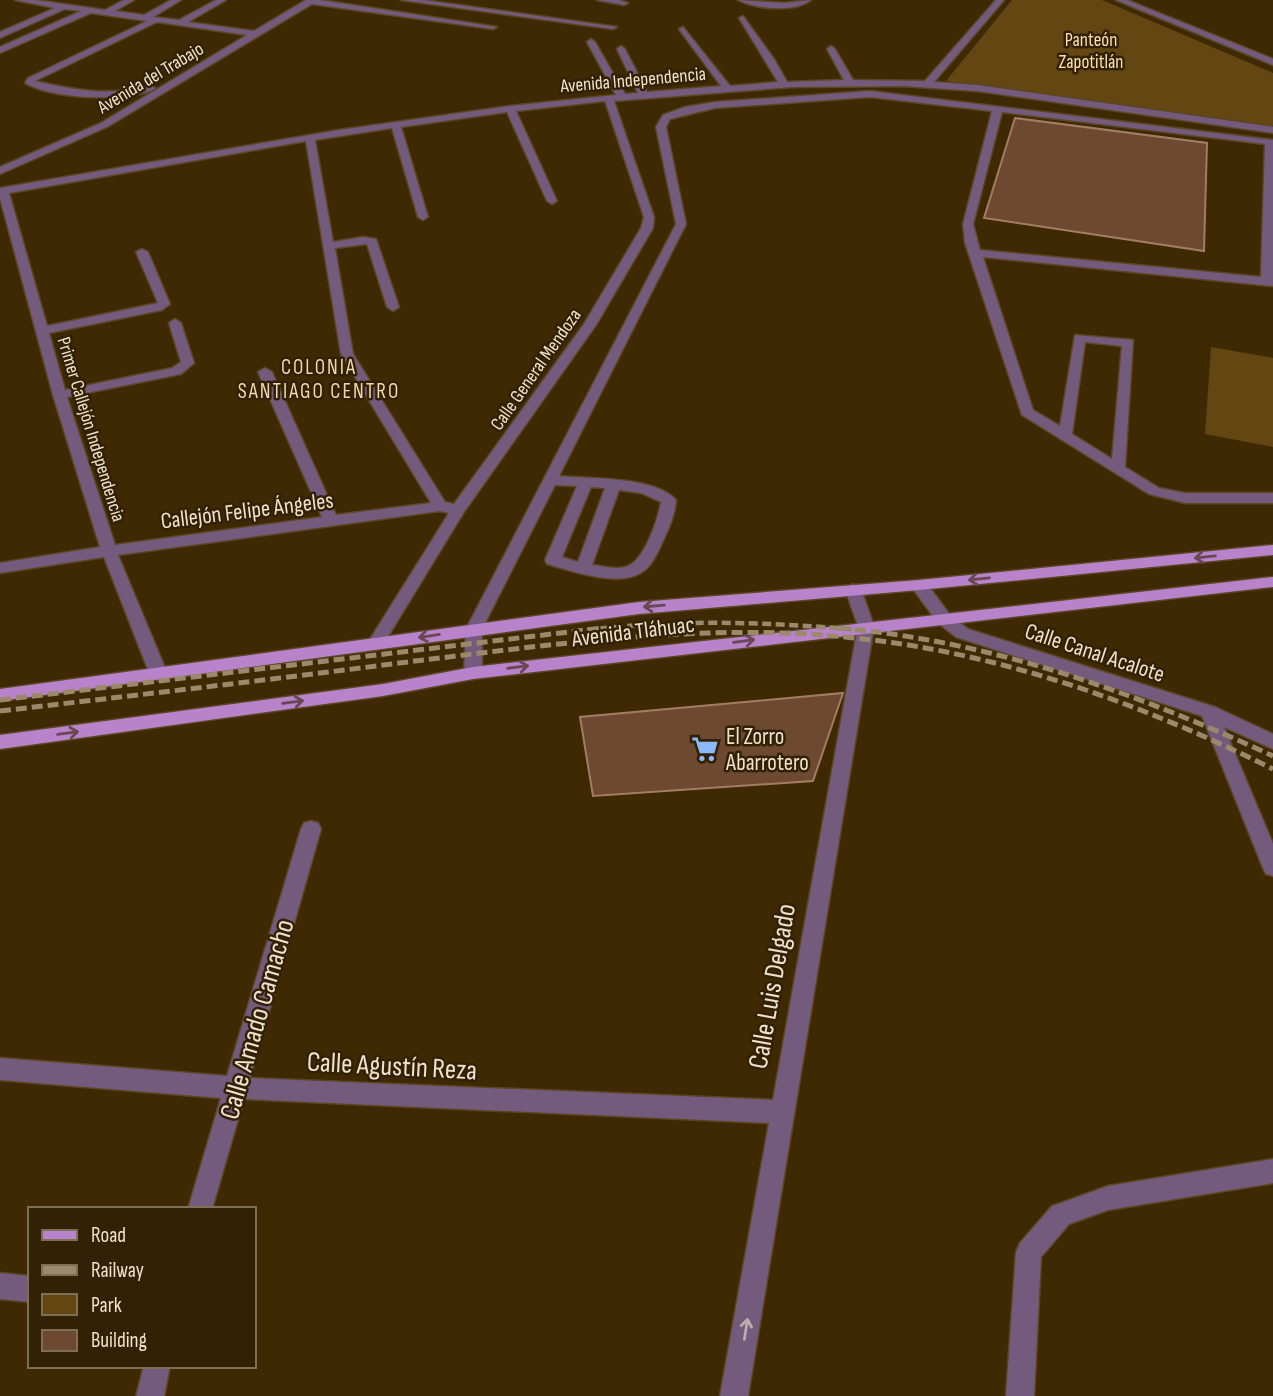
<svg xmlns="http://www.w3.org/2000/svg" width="1273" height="1396" font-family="'Sofia Sans Condensed',sans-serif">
<rect width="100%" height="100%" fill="#3f2902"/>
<path fill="#644613" d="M1012,0h90l171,73v53l-327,-45z
M1211,347l62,11v89l-68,-13z"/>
<path fill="#6c4930" stroke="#a37d62" stroke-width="2" d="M1015,118l192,25 -3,108 -220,-33z
M843,693l-30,88 -220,15 -13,-79z"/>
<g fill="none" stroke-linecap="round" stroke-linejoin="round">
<g stroke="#5b4622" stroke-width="3">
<path id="minor" d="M15,0h21l69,10 19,-10h10l-19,11 29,4 27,-15h10l-28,17 26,3 37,-20h10l-38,22 66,9 52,-31h14l177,27 -4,2 -181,-25 -205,123 -107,47v-7l101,-44 146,-88 -90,-13 -122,59c39,9 77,16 115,4l5,3 -2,2c-29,12 -101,9 -128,-7l3,-5 119,-57 -56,-8 -91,40v-6l81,-36 -16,-2 -65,29v-6l55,-24z
M401,0h22l194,27 -4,2z
M597,0h22l9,3 -4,2z
M738,0l46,3 27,-3c-17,13 -55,9 -73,0z
M996,0h8l-70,82 43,3 296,42v6l-296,-42 -74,-5 -111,1 -178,14 40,116 -1,11 -57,97 -132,187 -83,136 -6,2 -8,-6 82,-131 -9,-2 -322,44 50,120 -9,6 -9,-6 -46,-118 -104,16v-10l100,-16 -47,-152 -53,-197v-10l339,-58 171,-24 106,-11 -29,-53 4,-3 4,3 30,52 13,-1 -21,-44 4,-3 4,3 22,43 74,-6 -42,-57 4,-2 47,59 48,-4 -39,-64 4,-2 31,43 13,23 57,-2 -17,-31 4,-3 4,3 18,31 72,1zM605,101l39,116 -3,11 -57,96 -130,180 -9,-2 -92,-148 -18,-106 32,-4 20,63 6,4 6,-4 -23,-68 -13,-2 -30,5 -18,-102 77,-12 26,89 5,3 5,-3 -27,-90 106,-15 40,89 5,3 5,-3 -41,-90zM306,141l35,213 90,149 -95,12 -64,-143 -7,-4 -7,4 64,145 -207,28 -48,-148 114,-23 13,-11 -13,-40 -6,-4 -6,4 12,39 -9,6 -107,22 -16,-57 113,-23 8,-6 -22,-52 -6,-3 -6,3 22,51 -111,23 -38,-133z
M1116,0h11l146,59v6z
M870,91l403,49v146l-290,-29 50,153 27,16 15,-91 58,5 -8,127 34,21 26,5h88v10h-88l-36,-9 -127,-79 -57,-172 -2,-19 29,-113 -122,-14 -155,11 -45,11 -4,8 20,97 -127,252c31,3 96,0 117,24 -1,15 -7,28 -13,41 -5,11 -11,25 -21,31 -23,16 -70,-1 -95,-8l-2,-4 32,-74 -22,-1 -73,144v44l-9,6 -6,-2 -3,-4 2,-44 210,-405 -20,-97 7,-12 22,-8 30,-5zM1002,112l263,32 -4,133 -281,-27 -7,-26zM1085,342l37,4 -10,113 -40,-25zM591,487l14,1 -27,74 -16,-5zM619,490l22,3 20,9c-3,17 -17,61 -36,65 -10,3 -22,-1 -33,-2z
M919,580l6,1 25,34 18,14 247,78 58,27v15l-49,-22 49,117v32l-7,-2 -3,-6 -61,-152 -246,-79 -18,-14 -25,-34 -2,-4z
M853,584l8,5 13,37 -126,770h-28l49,-273 -525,-24 -32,110h-24l33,-111 -221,-18v-22l227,18 74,-247 3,-6 7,-2 7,2 3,6 -71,249 523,22 85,-474 -13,-37z
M1273,1159v24l-165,27 -39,14 -28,33 -7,139h-28l10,-144 4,-9 32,-37 9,-3 47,-17z
M0,1273l30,3v26l-30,-3z
M144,1366h26l-6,30h-28z"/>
</g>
<g stroke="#5b4622" stroke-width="3">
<path id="major" d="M1273,545v10l-354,35 -280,24 -639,87v-12l639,-87 280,-22z
M1273,577v10l-800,92 -90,17 -383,53v-14l383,-51 90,-17z"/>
</g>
<use href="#minor" fill="#745a7d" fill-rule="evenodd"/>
<use href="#major" fill="#b883cb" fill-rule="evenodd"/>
<path stroke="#9b896c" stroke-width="4.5" stroke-dasharray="9 4.5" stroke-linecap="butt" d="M587,630c91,-11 182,-8 273,0"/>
<path stroke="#9b896c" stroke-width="5" stroke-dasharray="11 5" stroke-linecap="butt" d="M839,628c153,13 295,64 434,128
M0,700l602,-72
M0,711c138,-16 277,-32 415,-50 142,-17 287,-38 430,-24 151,14 293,65 428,132"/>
</g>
<defs><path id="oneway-shaft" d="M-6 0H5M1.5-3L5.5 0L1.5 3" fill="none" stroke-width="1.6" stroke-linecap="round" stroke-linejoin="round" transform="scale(1.75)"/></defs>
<g stroke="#684854">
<use href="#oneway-shaft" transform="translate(1205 557) rotate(174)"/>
<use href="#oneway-shaft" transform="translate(979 579) rotate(174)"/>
<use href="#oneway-shaft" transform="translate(654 606) rotate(175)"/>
<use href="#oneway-shaft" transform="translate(429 636) rotate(171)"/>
<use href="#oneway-shaft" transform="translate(744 641) rotate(-7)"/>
<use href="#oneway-shaft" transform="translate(518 667) rotate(-7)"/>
<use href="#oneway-shaft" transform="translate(293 702) rotate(-8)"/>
<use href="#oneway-shaft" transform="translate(68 733) rotate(-8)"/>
</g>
<use stroke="#beabad" href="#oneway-shaft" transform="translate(746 1329) rotate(-81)"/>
<defs>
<g id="supermarket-bare" transform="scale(2.1)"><path d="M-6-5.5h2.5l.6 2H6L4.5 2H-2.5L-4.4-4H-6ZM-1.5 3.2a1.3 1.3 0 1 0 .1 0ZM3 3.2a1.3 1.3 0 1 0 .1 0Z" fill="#8abafc" stroke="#322105" stroke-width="2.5" paint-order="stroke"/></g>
</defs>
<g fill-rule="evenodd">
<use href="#supermarket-bare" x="705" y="749"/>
</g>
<g text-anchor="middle" stroke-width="5" stroke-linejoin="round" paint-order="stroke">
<g font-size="19" fill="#fedfb2" stroke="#322105">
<text x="1091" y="46">Panteón<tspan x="1091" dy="22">Zapotitlán</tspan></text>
</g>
<g font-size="19" fill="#efe1cd" stroke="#322105">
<text transform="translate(150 77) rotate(-31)" y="7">Avenida del Trabajo</text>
<text transform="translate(633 79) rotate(-5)" y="7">Avenida Independencia</text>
<text transform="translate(535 369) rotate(-55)" y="7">Calle General Mendoza</text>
<text transform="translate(92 429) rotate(73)" y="7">Primer Callejón Independencia</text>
</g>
<g font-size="21" letter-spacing="2" fill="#f2d7ae" stroke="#322105">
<text x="319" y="374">COLONIA<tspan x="319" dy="24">SANTIAGO CENTRO</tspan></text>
</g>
<g font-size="23" fill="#efe1cd" stroke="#322105">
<text transform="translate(247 510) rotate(-7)" y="8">Callejón Felipe Ángeles</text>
<text transform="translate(633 631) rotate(-7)" y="8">Avenida Tláhuac</text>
<text transform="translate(1095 652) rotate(18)" y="8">Calle Canal Acalote</text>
</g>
<g font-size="23" fill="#efe1cd" stroke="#322105" text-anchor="start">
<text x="726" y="744">El Zorro<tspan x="726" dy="26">Abarrotero</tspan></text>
</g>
<g font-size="28" fill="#efe1cd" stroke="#322105">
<text transform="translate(771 986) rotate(-80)" y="10">Calle Luis Delgado</text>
<text transform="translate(256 1019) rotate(-74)" y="10">Calle Amado Camacho</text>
<text transform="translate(392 1065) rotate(3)" y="10">Calle Agustín Reza</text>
</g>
</g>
<rect x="28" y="1207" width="228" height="161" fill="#322105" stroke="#7e6e55" stroke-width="2"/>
<rect x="42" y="1230" width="35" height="10" fill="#b883cb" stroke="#7e6e55" stroke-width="2"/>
<text x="91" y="1242" font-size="21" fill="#efe1cd">Road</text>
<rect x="42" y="1265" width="35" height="10" fill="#9b896c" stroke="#7e6e55" stroke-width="2"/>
<text x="91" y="1277" font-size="21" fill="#efe1cd">Railway</text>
<rect x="42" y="1294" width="35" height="21" fill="#644613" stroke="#7e6e55" stroke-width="2"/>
<text x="91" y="1312" font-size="21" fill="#efe1cd">Park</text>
<rect x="42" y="1330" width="35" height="21" fill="#6c4930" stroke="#7e6e55" stroke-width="2"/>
<text x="91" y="1347" font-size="21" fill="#efe1cd">Building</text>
</svg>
